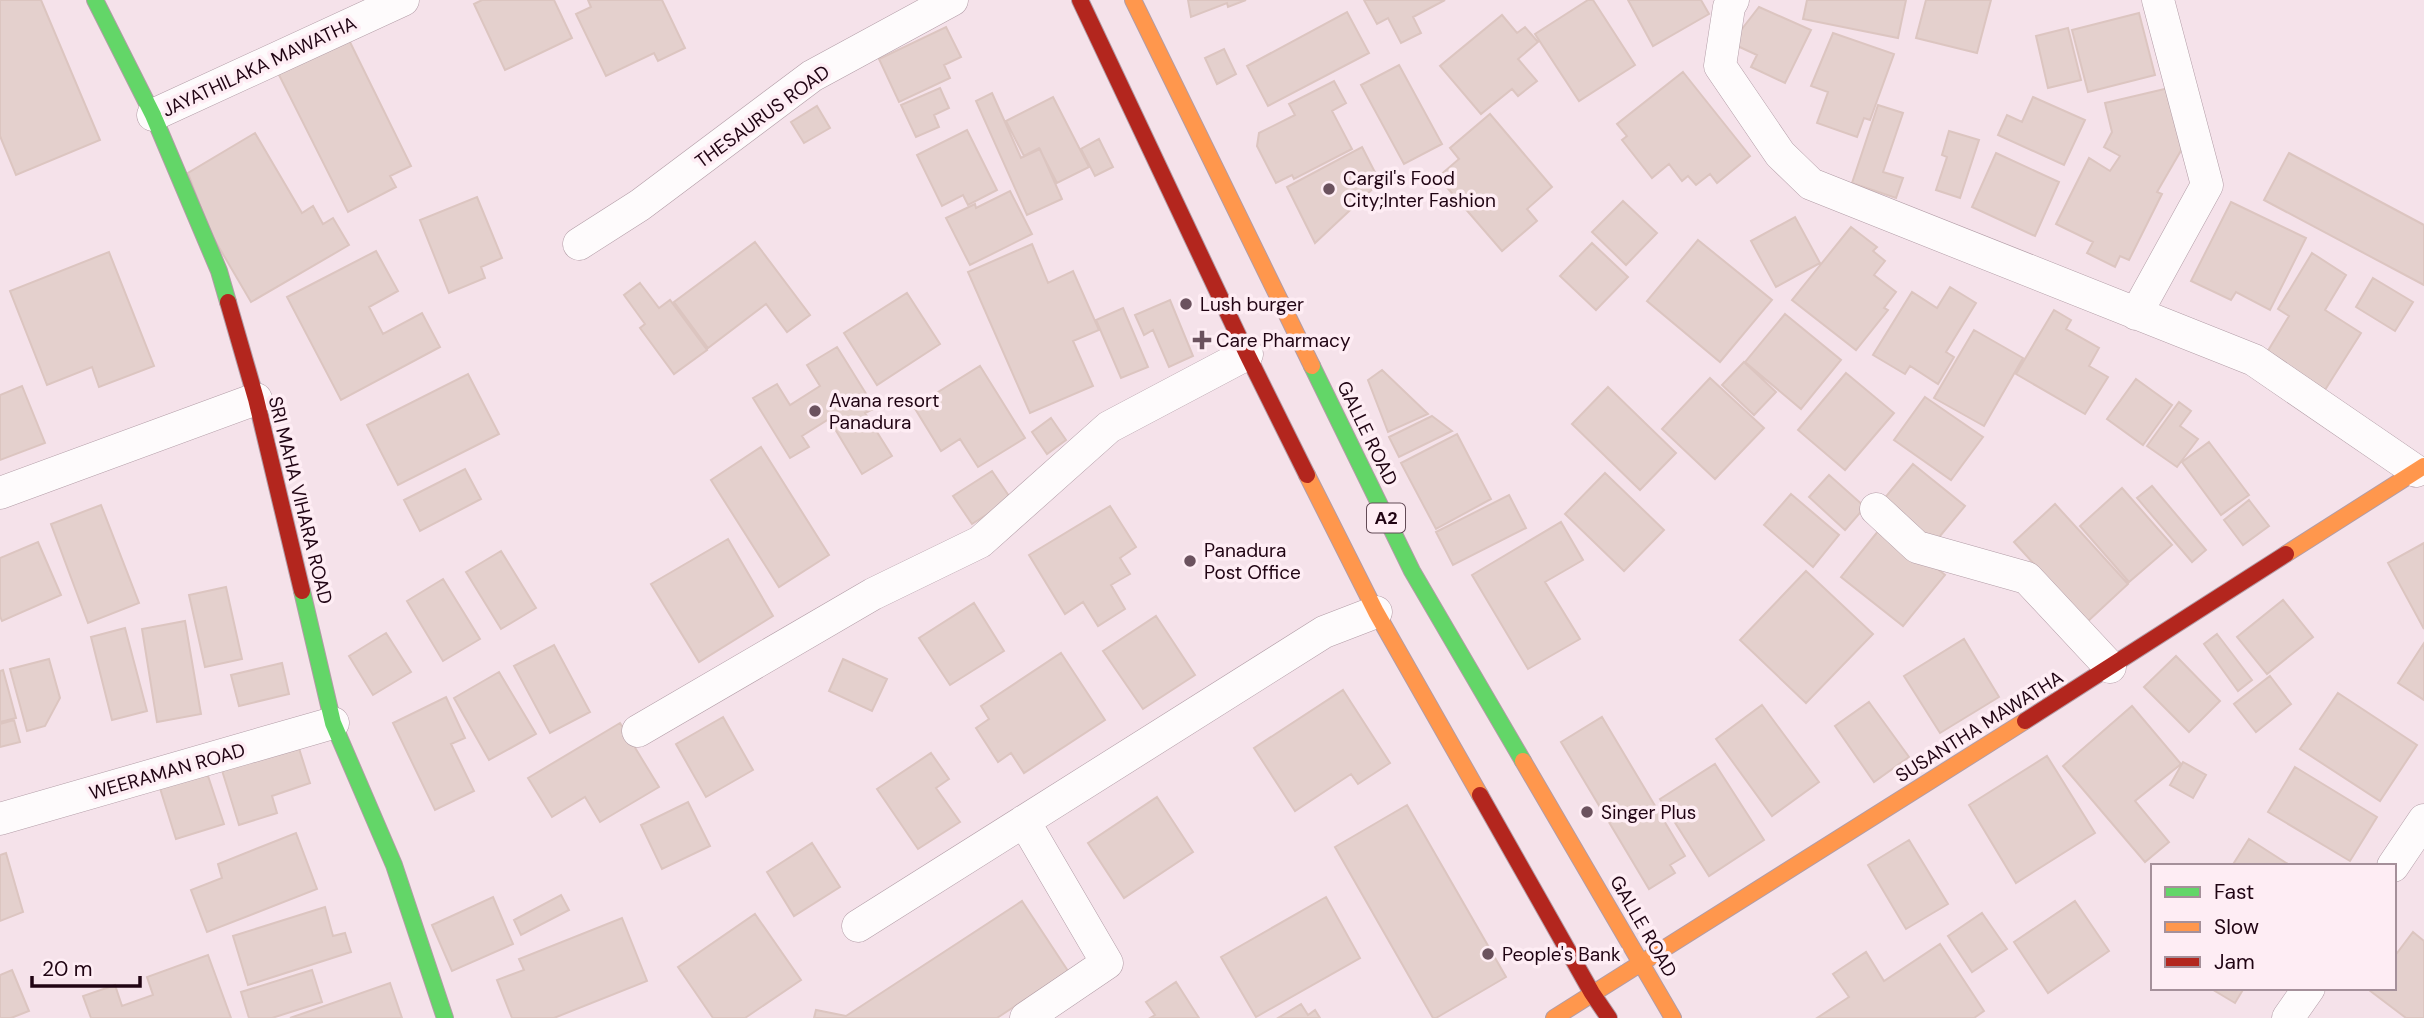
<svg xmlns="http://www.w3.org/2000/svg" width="2424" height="1018" font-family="'DM Sans',sans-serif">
<rect width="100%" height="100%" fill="#f5e2ea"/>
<path fill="#e4d0cd" stroke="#dcc5c0" stroke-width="2" d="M0,0h41l59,140 -84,35 -16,-39z
M482,0h72l18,38 -67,32 -31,-66z
M588,0h74l23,48 -27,13 -4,-8 -48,23 -30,-62 15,-7z
M1188,0h58l-18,7 -1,-4 -36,14z
M1364,0h81l-32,17 8,16 -20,10 -13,-25 -11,6z
M1588,0h5l42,65 -56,36 -44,-67z
M1628,0h73l8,14 -56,32z
M1807,0h99l-8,38 -95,-19z
M1926,0h65l-14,53 -61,-15z
M1759,7l52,23 -26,53 -34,-16 6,-12 -26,-12z
M1347,12l22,41 -101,53 -21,-40z
M2139,13l16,62 -67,17 -16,-62z
M1502,15l15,18 8,-6 13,15 -20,17 19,22 -19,15 -6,-7 -31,25 -41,-48z
M946,27l15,30 -17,8 6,13 -51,24 -20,-43z
M2068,28l13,52 -33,8 -12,-52z
M1833,33l61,21 -24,66 -6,-2 -7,19 -40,-14 11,-31 -17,-6z
M346,34l65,132 -21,10 6,11 -48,25 -72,-143z
M1224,49l12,25 -19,10 -12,-26z
M1399,65l43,79 -38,20 -43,-79z
M1683,72l67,84 -33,27 -7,-9 -14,11 -8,-9 -6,5 -13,-17 -17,14 -30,-38 5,-4 -10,-12z
M1334,81l12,22 -14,8 20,38 -58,30 -2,-4 -16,8 -19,-37 2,-13 36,-18 -6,-11z
M940,88l9,20 -15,7 5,12 -23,10 -15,-32z
M2169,88l14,59 -26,45 5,2 -33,66 -9,-4 -5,11 -28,-14 6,-11 -37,-18 33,-66 21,13 10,-15 -16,-9 8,-15 -7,-29z
M992,93l29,65 19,-9 22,50 -35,16 -51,-114z
M1053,97l36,70 -32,16 -18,-35 -15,8 -18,-35z
M2033,97l52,23 -21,45 -66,-30 9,-20 15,7z
M1878,105l25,8 -20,59 20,6 -7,20 -44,-15z
M817,106l13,22 -26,15 -13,-21z
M1490,114l62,73 -25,22 10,12 -35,30 -64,-74 21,-18 -9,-11z
M967,130l30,60 -29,15 -5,-10 -21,11 -25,-51z
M1949,131l30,9 -19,58 -24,-8 11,-33 -5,-2z
M255,133l47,80 11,-7 10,18 10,-6 16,27 -98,57 -41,-70 -22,-59z
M1099,139l14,28 -18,9 -14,-27z
M1362,147l18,35 -65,61 -28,-56z
M1996,153l63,29 -24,54 -63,-29z
M2289,153l135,72v60l-160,-85z
M1010,191l22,43 -62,31 -24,-47 29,-14 1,4z
M477,197l25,61 -21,9 4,11 -36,15 -29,-73z
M1623,201l34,32 -31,32 -34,-33z
M2231,202l75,36 -36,72 -34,-18 -5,8 -40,-19z
M1795,217l25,46 -44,24 -25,-46z
M1851,227l26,20 -4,4 12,10 -11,14 22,17 -12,16 4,2 -32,40 -64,-50z
M1698,240l74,60 -52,62 -73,-61z
M755,242l55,73 -23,17 -21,-28 -58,44 -34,-46z
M1592,243l36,34 -32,33 -36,-34z
M1032,244l16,39 25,-12 26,59 -26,11 20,45 -63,27 -62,-141z
M376,251l22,40 -29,16 14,27 39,-21 18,34 -99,53 -54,-103z
M109,252l45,114 -55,21 -7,-20 -45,18 -37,-94z
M2312,253l34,22 -21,35 36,23 -36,57 -59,-36 23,-38 -11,-7z
M2373,278l40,24 -18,29 -39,-24z
M640,283l19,25 11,-8 37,50 -33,24 -34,-46 5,-4 -21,-29z
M1950,287l26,16 -30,49 8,5 -16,27 -28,-18 -5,8 -32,-19 39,-63 25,16z
M907,293l33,51 -63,41 -33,-52z
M1170,300l23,56 -24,11 -16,-37 -9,5 -9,-20z
M1123,308l25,59 -27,11 -25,-58z
M2054,310l17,10 -5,9 33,19 -10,18 19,11 -23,37 -69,-40z
M1785,314l56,46 -40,49 -56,-47z
M1974,330l49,28 -39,68 -50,-28z
M837,347l38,61 -10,5 27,43 -30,18 -33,-55 -27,17 7,11 -19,11 -37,-60 24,-14 13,21 30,-19 -13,-21z
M1744,362l32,30 -22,23 -32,-30z
M980,366l45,72 -47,29 -18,-28 -19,12 -27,-44z
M1382,370l46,44 -40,18 -20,-52z
M1846,373l48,40 -49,57 -47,-40z
M468,374l31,60 -101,51 -31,-60z
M1710,378l54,50 -49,51 -53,-50z
M2136,379l36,26 -29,40 -36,-26z
M22,386l23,57 -45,17v-65z
M1608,387l68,66 -36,37 -68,-66z
M1925,397l58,40 -32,43 -57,-40z
M2179,402l12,9 -11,15 18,13 -21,28 -30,-21z
M1432,416l20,15 -53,26 -10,-20z
M1051,418l15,22 -19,14 -15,-22z
M1457,434l34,65 -55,30 -35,-66z
M2209,442l40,53 -28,20 -39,-53z
M761,447l68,108 -50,32 -68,-107z
M1913,464l52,42 -30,36 -52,-42z
M465,469l16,30 -61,32 -16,-31z
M992,471l19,28 -39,25 -19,-28z
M1605,473l59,57 -40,41 -59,-57z
M1829,475l36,32 -20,23 -36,-33z
M2152,486l54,64 -14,12 -55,-64z
M2122,488l50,57 -43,37 -49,-56z
M1791,494l48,41 -26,32 -49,-42z
M1509,495l17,33 -73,37 -17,-33z
M2249,500l20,26 -26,19 -19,-25z
M2055,504l73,80 -41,38 -73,-80z
M101,505l38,98 -51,20 -37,-99z
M1110,506l26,41 -16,11 10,16 -19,11 14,24 -27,17 -15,-24 -18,12 -36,-59z
M1561,522l22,38 -38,22 35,57 -52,30 -56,-94z
M1883,525l62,50 -42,51 -62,-49z
M728,539l45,77 -74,46 -48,-78z
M38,542l23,53 -59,26 -2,-5v-58z
M2424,543v86l-36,-66z
M501,551l35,57 -35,21 -35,-57z
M1806,571l67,63 -67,69 -66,-63z
M443,579l37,60 -37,22 -36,-60z
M226,587l16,72 -37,8 -16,-72z
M2283,600l30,37 -46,37 -30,-37z
M974,603l30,48 -54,34 -31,-47z
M1156,616l39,59 -52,34 -40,-58z
M185,621l16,93 -44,8 -15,-93z
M125,628l22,83 -35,9 -21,-83z
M386,633l25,39 -38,23 -24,-39z
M2217,634l35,46 -14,11 -34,-47z
M1964,639l35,58 -59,36 -36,-57z
M2424,643v57l-26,-17z
M554,645l36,67 -40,21 -36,-67z
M1061,653l44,67 -81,53 -13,-20 -13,9 -22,-34 13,-9 -8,-13z
M2176,656l44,45 -31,31 -45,-45z
M49,659l11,39 -15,28 -18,5 -17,-62z
M843,659l44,20 -15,32 -43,-20z
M282,663l7,31 -50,12 -8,-31z
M3,670l13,48 -16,4v-51z
M499,672l37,62 -47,26 -35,-62z
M2270,676l21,28 -35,28 -22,-28z
M1343,690l47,73 -32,21 -7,-10 -56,37 -41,-63z
M2338,693l79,52 -37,56 -80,-52z
M446,697l19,41 -14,6 23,47 -39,19 -42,-87z
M1869,702l40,55 -35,25 -39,-56z
M1762,705l57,77 -47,34 -56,-77z
M2132,706l49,58 -46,37 34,41 -24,20 -82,-96z
M723,717l30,53 -47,27 -30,-53z
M1602,717l83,139 -15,9 5,8 -26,16 -88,-147z
M14,720l6,22 -20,5v-23z
M620,723l39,64 -59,35 -15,-25 -33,20 -24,-39z
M296,739l14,44 -38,13 5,17 -38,12 -19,-61z
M931,753l18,26 -13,9 24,34 -42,27 -41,-60z
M2047,756l48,77 -79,50 -47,-78z
M2183,762l23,13 -13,23 -23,-13z
M1715,764l49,76 -55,36 -49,-77z
M205,767l19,57 -48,15 -18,-57z
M2295,767l82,50 -27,44 -82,-49z
M1157,797l36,55 -69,46 -36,-55z
M688,802l22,44 -48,23 -21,-44z
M1407,805l99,172 -70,41h-3l-98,-171z
M296,833l21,56 -110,43 -16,-42 31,-12 -4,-14z
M2249,839l42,27h-59z
M1909,840l39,64 -42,25 -38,-64z
M812,843l28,44 -46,29 -27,-44z
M6,853l17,59 -23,9v-66z
M561,895l8,15 -48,25 -7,-15z
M493,897l20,47 -61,27 -20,-46z
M1326,897l34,61 -104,59 -35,-60z
M1022,901l46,70 -71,47h-183l2,-8 30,6z
M2075,901l34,50 -61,42 -34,-51z
M325,907l8,29 12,-3 6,19 -103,33 -15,-49z
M1982,913l25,36 -35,23 -24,-36z
M755,914l46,66 -56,38h-32l-35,-51z
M622,918l25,63 -93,37h-42l-15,-38 27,-10 -5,-11z
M2413,932l11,9v77h-18l-37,-28 1,-2h24v-31z
M1940,944l44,67 -10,7h-157l32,-21 -16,-23 33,-22 18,29z
M208,955l23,63h-140l-8,-22 32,-11 7,21 31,-11 -6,-18z
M12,970l17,41 -18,7h-11v-43z
M312,970l10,32 -50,16h-23l-8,-26z
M1176,982l23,36h-49l5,-3 -9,-13z
M390,983l12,35h-112z
M2210,988h34l-9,15z
M1301,1004l7,11 7,-5 5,8h-42z"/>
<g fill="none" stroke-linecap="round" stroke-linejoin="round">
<g stroke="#b29ca6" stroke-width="33">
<path id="street" d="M1733,0l-4,7 -9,59 60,88 31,30 443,176 162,111
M153,115l250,-115
M579,244l61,-39 172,-129 140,-76
M2136,314l71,-129 -49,-185
M0,493l256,-94
M1876,509l41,38 110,31 83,89
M638,731l235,-137 107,-52 129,-115 138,-73
M0,819l333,-96
M1024,821l83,142 -81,55
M2393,866l31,-46
M858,926l466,-294 52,-20
M2288,1018l21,-30"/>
</g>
<g stroke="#b29ca6" stroke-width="18">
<path id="fast" d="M95,0l58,115 66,156 9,31
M1312,366l100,205 111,190
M302,591l31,132 61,142 51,153"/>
</g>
<g stroke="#b29ca6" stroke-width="18">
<path id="slow" d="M1133,0l179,366
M1307,475l69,137 104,183
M2286,554l138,-88
M1523,761l150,257
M1554,1018l471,-297"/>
</g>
<g stroke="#b29ca6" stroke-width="18">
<path id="jam" d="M1080,0l167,354 60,121
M228,302l28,97 46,192
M2025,721l261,-167
M1480,795l112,198 17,25"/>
</g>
<use href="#street" stroke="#fefbfc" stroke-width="32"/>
<use href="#fast" stroke="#63d668" stroke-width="16"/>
<use href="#slow" stroke="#ff974d" stroke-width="16"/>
<use href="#jam" stroke="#b3261e" stroke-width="16"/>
</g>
<g fill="#6b525e" stroke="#feedf4" stroke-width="2.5">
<circle cx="1329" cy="189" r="7"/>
<circle cx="1186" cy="304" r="7"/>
<path d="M1198.5 329.5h7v7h7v7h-7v7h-7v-7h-7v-7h7z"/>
<circle cx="815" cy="411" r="7"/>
<circle cx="1190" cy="561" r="7"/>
<circle cx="1587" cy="812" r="7"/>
<circle cx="1488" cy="954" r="7"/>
</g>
<g text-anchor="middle" stroke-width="7" stroke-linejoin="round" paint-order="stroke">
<rect fill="#feedf4" stroke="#634a56" stroke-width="2" x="1367" y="503.5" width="38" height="29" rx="5"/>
<g font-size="18" font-weight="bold" fill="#200413">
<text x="1386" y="524">A2</text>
</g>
<g font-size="19" fill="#200413" stroke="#feedf4">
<text transform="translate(259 66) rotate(-25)" y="7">JAYATHILAKA MAWATHA</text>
<text transform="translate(762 116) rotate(-36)" y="7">THESAURUS ROAD</text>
<text transform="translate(1368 433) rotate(64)" y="7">GALLE ROAD</text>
<text transform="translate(301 500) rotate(76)" y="7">SRI MAHA VIHARA ROAD</text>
<text transform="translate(1979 726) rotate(-32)" y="7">SUSANTHA MAWATHA</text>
<text transform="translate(167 771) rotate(-16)" y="7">WEERAMAN ROAD</text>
<text transform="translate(1644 926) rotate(60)" y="7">GALLE ROAD</text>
</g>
<g font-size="19" fill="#200413" stroke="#feedf4" text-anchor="start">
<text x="1343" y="185">Cargil's Food<tspan x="1343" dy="22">City;Inter Fashion</tspan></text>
<text x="1200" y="311">Lush burger</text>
<text x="1216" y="347">Care Pharmacy</text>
<text x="829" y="407">Avana resort<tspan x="829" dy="22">Panadura</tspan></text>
<text x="1204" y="557">Panadura<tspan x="1204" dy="22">Post Office</tspan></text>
<text x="1601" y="819">Singer Plus</text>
<text x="1502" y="961">People's Bank</text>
</g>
</g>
<rect x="2151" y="864" width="245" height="126" fill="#feedf4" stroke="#a5909a" stroke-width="2"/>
<rect x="2165" y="887" width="35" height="10" fill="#63d668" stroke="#a5909a" stroke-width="2"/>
<text x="2214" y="899" font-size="21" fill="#200413">Fast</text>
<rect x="2165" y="922" width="35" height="10" fill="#ff974d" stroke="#a5909a" stroke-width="2"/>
<text x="2214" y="934" font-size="21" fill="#200413">Slow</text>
<rect x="2165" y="957" width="35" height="10" fill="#b3261e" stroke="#a5909a" stroke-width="2"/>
<text x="2214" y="969" font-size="21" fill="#200413">Jam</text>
<path d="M32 976v10h108v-10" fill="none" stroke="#200413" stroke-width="3.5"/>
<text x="42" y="976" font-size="21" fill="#200413" stroke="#feedf4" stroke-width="5" paint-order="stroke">20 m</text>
</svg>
